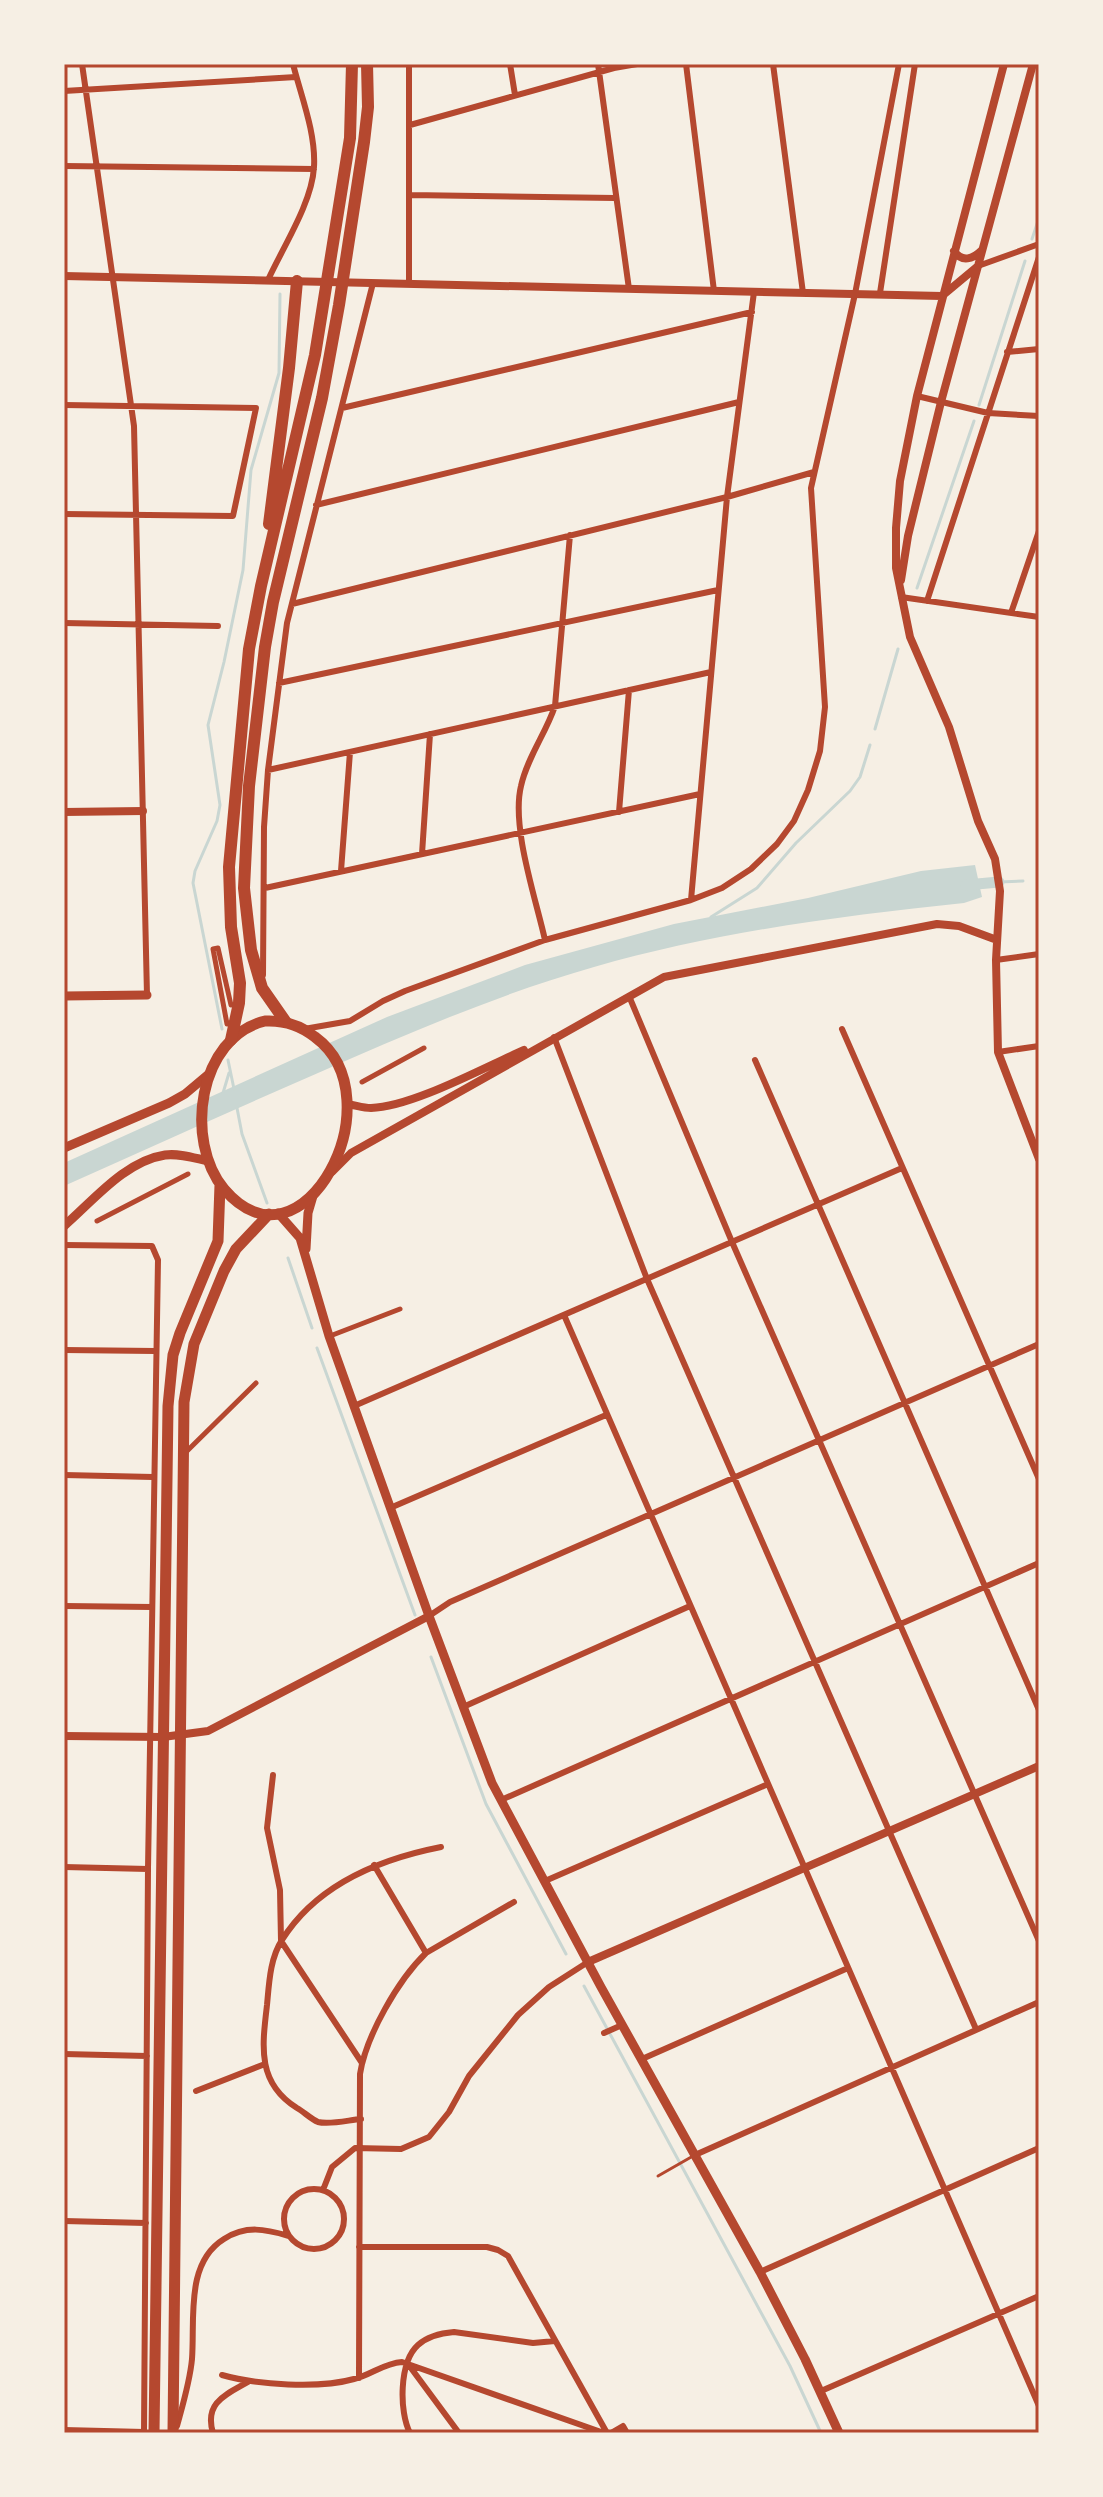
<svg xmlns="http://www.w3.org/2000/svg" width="1103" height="2497" font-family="'Titillium Web',sans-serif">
<rect width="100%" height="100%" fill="#f6efe4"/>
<path fill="#c9d6d2" d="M975,865l7,32 -18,6c-124,13 -249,29 -370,64 -95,27 -185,66 -276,106 -85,37 -169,75 -254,113v-23l323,-146 138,-52 149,-41 134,-26 113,-27z"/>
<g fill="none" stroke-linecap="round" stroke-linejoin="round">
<path stroke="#c9d6d2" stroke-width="3" d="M1032,239l7,-21
M979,405l46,-144
M917,588l57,-167
M875,729l23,-80
M999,882l24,-1
M711,917l46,-29 39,-45 54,-52 10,-14 10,-32
M222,1029l-29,-146 2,-12 22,-50 3,-16 -12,-80 16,-63 19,-92 8,-100 28,-97 1,-79
M228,1060l6,29
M223,1093l6,-20
M237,1108l5,26 25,69
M288,1258l24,70
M317,1348l98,267
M431,1657l55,147 80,150
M584,1986l206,380 31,67"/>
<path stroke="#c9d6d2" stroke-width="11" d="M966,885l33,-3"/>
<path stroke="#b5482f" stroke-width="3" d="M658,2176l35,-20"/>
<path stroke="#b5482f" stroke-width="5" d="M231,1005l-13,-57 -5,1 14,75 8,-2
M362,1082l62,-34
M97,1221l91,-47
M330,1336l70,-27
M185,1453l71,-70"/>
<path stroke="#b5482f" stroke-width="6" d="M82,64l52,362 13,569
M510,64l5,31
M598,64l31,225
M686,64l28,227
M773,64l30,229
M64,91l232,-14
M410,125l204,-57 23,-4
M64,166l250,3
M410,195l205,3
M978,266l61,-22
M268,280c15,-33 44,-77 46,-113 2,-34 -13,-71 -21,-103
M409,284v-220
M880,293l35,-229
M1007,352l32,-3
M917,396l71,17 51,3
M64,405l192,3 -23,108 -169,-2
M342,408l410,-96
M316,505l423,-103
M901,597l138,20
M927,601l112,-344
M292,604l435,-107 87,-25
M1011,613l28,-82
M64,623l154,3
M279,683l439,-93
M268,770l443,-98
M619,812l10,-122
M422,854l8,-120
M341,871l9,-119
M265,888l435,-94
M691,900l36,-403 27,-205
M545,940c-9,-41 -34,-113 -24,-154 6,-28 25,-53 34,-80l15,-171
M996,960l43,-6
M263,975l1,-148 4,-57 19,-147 86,-340
M629,996l103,246 307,699
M304,1029l46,-8 33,-20 22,-10 140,-51 146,-40 31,-12 29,-19 26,-25 17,-23 14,-31 12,-39 5,-44 -14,-219 44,-194 44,-230
M842,1029l197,450
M554,1037l93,242 329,750
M998,1052l41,-6
M755,1060l284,650
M64,1245l88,1 6,14 -10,609 -4,564
M564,1315l475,1091
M64,1350l91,1
M354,1406l548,-238
M64,1475l89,2
M390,1508l216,-93
M64,1606l88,1
M429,1616l21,-14 589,-258
M463,1707l227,-101
M273,1775l-6,53 13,62 1,51 81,122
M501,1800l538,-237
M374,1865l52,88
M64,1867l84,2
M545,1881l223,-97
M604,2033l18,-8
M64,2054l83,2
M642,2059l206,-91
M196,2091l69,-27
M361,2119c-12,1 -31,6 -43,3 -7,-3 -14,-10 -21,-14 -40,-25 -35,-61 -30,-103 2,-21 3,-47 15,-65 35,-56 98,-81 159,-93
M695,2155l344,-153
M284 2219a30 30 0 1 1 60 0a30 30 0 1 1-60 0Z
M323,2190l9,-23 23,-19 46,1 28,-12 20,-25 20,-36 49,-61 31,-28 39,-25
M64,2221l82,2
M359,2247h128l11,3 10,6 99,177
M760,2272l279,-124
M408,2364l51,69
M222,2375c35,10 97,14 132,4 17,-4 30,-16 48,-17l202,71
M359,2378l1,-304c6,-38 38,-94 66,-121l88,-51
M821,2391l218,-95
M177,2426c6,-22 13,-45 15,-67 3,-40 -7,-96 32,-120 22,-14 41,-10 65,-3
M64,2430l80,2
M213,2433c-9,-30 12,-38 35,-51
M410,2433c-11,-21 -11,-71 8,-88 10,-9 23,-12 36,-13l79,11 22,-2
M611,2433l12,-7 4,7"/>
<path stroke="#b5482f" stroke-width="8" d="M1004,64l-87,332 -17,85 -4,47v40l14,69 39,90 29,94 17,38 5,32 -4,69 2,92 41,107
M954,251c8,12 19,8 28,-1
M64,276l878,20 36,-30
M901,580l7,-44 33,-134 92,-338
M64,812l79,-1
M347,1104c8,1 16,4 24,4 41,-1 114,-41 153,-58
M332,1172l19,-19 313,-176 273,-53 22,2 38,14
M64,1736l99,1 45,-6 221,-115
M588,1962l451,-196"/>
<path stroke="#b5482f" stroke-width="9" d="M64,996l83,-1
M64,1148l105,-45 16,-9 25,-21
M278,1213l22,25 29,98 100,280 63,167 109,204 159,285 45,87 34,74
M64,1226c29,-25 61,-65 101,-71 14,-2 29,3 43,6
M306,1249l2,-36 5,-17"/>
<path stroke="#b5482f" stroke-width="11" d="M265,1021c19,-1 35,4 50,16 83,61 -12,245 -91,152 -40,-48 -26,-152 41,-168z
M154,2433l14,-1027 5,-51 7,-22 38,-92 2,-56
M173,2433l11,-1031 10,-58 30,-73 12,-22 33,-35"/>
<path stroke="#b5482f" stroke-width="12" d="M269,524l20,-156 8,-87
M285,1021l-23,-33 -11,-38 -7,-62 5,-102 16,-139 8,-45 49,-204 17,-93 25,-163 4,-35 -1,-43
M231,1040l8,-37 1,-20 -9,-56 -2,-60 20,-218 12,-63 54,-231 35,-217 2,-74"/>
</g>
<rect width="1103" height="2497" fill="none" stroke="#f6efe4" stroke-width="132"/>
<rect x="66" y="66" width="971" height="2365" fill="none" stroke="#b5482f" stroke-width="3"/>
</svg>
